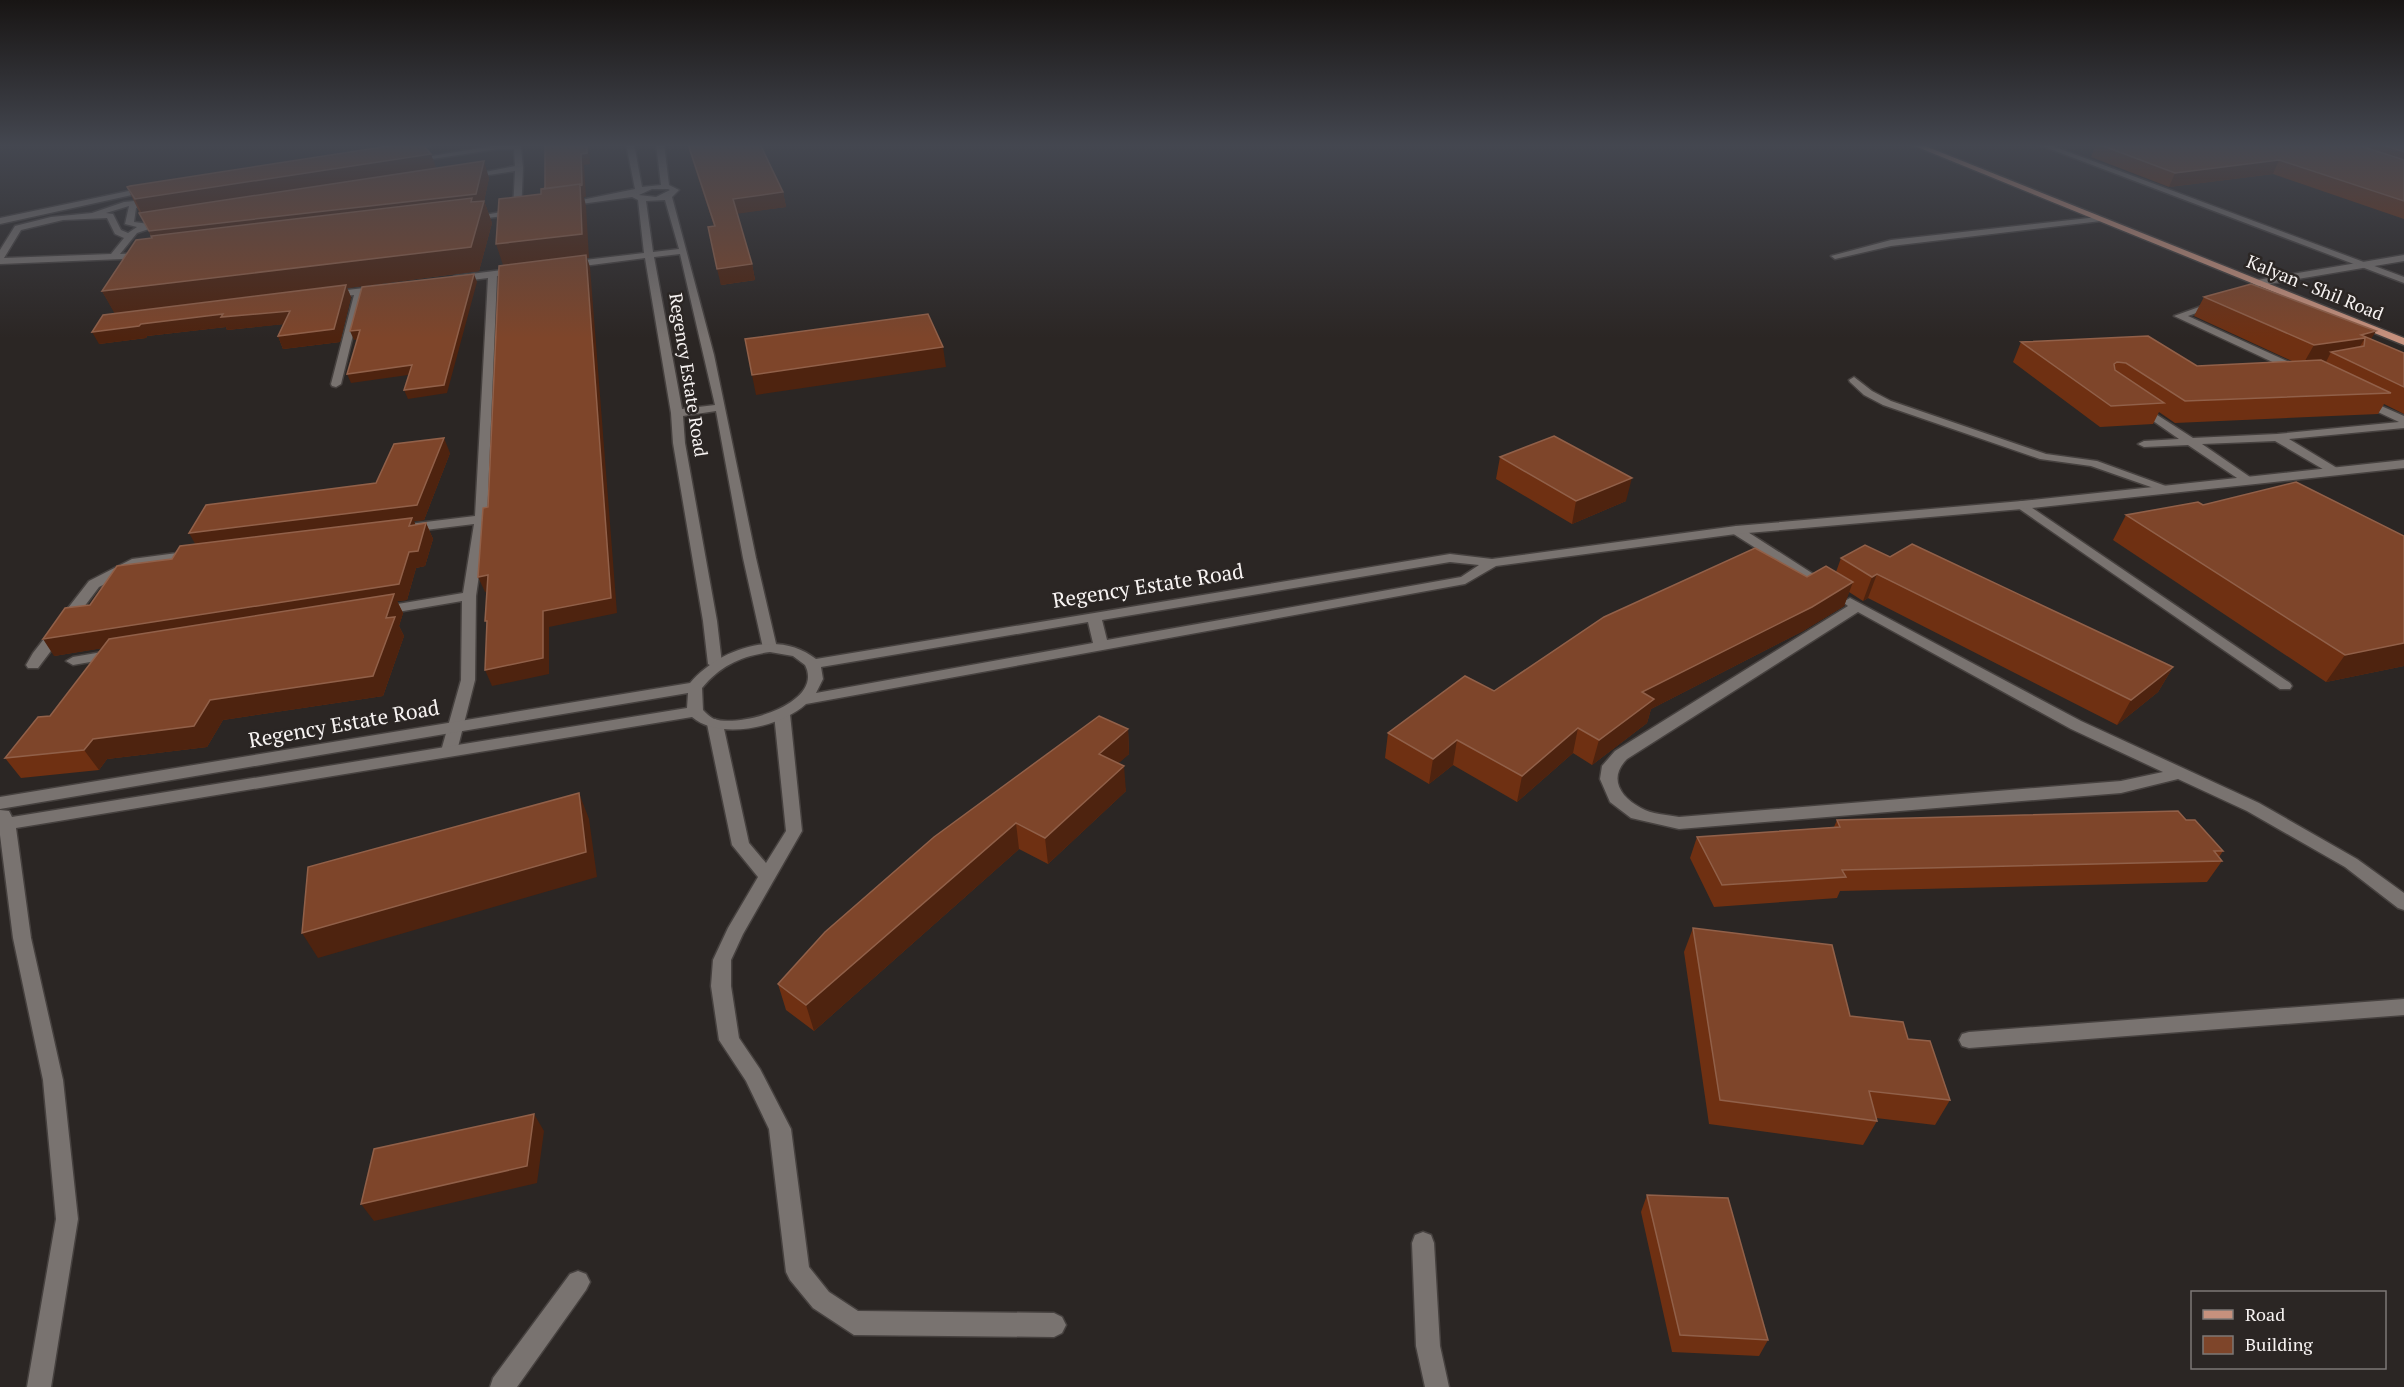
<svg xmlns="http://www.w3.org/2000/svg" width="2404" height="1387" font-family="'PT Serif',serif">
<rect width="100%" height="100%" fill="#2b2624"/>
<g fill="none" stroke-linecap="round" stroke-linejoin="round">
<g stroke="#46413f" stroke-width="3">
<path id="lane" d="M2022,501l268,182 2,3 -2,3h-10l-262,-181 -2,-3 2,-3z"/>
</g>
<g stroke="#46413f" stroke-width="3">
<path id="street" d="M419,144h18l-33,7 -4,-2z
M626,144h8l8,43 19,-2 -5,-41h8l5,41 10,5 -7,7 42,158 42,203 21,90 -7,4 -7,-4 -20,-90 -27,-147 -33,5 2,27 32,178 5,43 -7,4 -7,-4 -5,-43 -30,-178 -2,-30 -26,-155 -77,10 -4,-3 4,-3 76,-9 -6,-53 -6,-3 -66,9 -4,-2 73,-15zM652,189h16l2,1 -14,7 -17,-2zM665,200l14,49 -26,3 -7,-51zM680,254l35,151 -33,4 -28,-152z
M498,145h19l4,2 2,21 -2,46 -50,6 -4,-2 46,-8 2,-39 -46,7 -4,-2 50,-10 -1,-17h-16l-86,13 -4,-2z
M138,189l4,2 -1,2 -141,31v-6z
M155,199h3v4l-15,2 -7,3 -2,14 15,2 17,-5 4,3 -33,11 -17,21 23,-1 4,3 -1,2 -146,6v-14l15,-24 36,-9 41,-4 32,-11zM129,206l-4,18 12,3 -9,6 -7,-3 -8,-16 -7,-1zM107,218l8,16 9,4 -13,16 -107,4 17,-28 42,-10z
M2098,217l4,2 -1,2 -210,25 -56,13 -4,-3 60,-16z
M2404,255v6l-147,25 -5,-3 5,-3z
M518,268l5,3 -2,2 -24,3 -10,243 -11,77 -1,84 -18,71 -2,4h-12l-2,-4 20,-71 1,-79 -82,14 -7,-4 7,-4 83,-14 11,-69 -65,8 -6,-4 6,-4 66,-8 13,-238 -33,4 -5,-3 5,-3z
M381,286l5,3 -2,2 -21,3 -22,90 -5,3 -4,-1 -1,-2 23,-89 -24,3 -5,-3 5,-3z
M2213,302l8,2 -33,12 114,52v4h-8l-120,-56z
M1854,377l18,14 19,10 155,53 51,7 77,28 -6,4 -77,-27 -51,-7 -157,-54 -19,-10 -14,-13 -1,-2z
M2363,398l41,18v12l-115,11 48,29v6l-4,1 -58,-34 -73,3 48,33 2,3 -6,4 -58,-39 -44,2 -6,-3 6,-3 35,-2 -43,-30 -1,-2 5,-3 53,34 84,-4 122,-12 -40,-19 -1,-2z
M1736,526l4,1 92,59 -2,3h-10l-88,-56 -2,-3z
M192,551l7,4 -2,3 -57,8 -41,21 -61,81h-10l-2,-3 7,-12 56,-72 43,-22z
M1850,598l231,123 178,82 98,56 47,34v17l-6,-2 -53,-41 -98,-56 -69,-32 -57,14 -442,36 -48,-11 -21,-16 -10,-23 2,-13 13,-15 233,-145 -5,-4zM1858,612l213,117 92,43 -42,9 -442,36c-12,-2 -28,-3 -38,-9 -21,-11 -33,-30 -14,-49z
M114,650l5,1 2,3 -2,3 -46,8 -7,-4 7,-4z
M782,709l8,5 12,117 -59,103 -12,26v26l8,52 21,31 31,60 18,138 20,25 29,19 196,2 8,4 4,8 -4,8 -8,4 -200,-2 -41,-27 -23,-28 -4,-8 -17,-143 -23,-48 -27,-41 -8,-54 2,-26 15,-32 30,-51 -26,-32 -25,-121 8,-5 8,5 26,119 17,20 20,-32 -12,-117z
M2404,999v16l-435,33 -7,-2 -3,-6 3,-6 7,-2z
M1423,1232l8,3 3,8 6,103 9,41h-24l-9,-41 -4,-103 3,-8z
M578,1271l8,3 4,8 -4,8 -69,97h-27l3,-9 77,-104z"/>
</g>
<g stroke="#46413f" stroke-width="3">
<path id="secondary" d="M2037,144h10l357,133v6z
M2404,460v8l-382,41 -286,25 -240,32 -31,18 -659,120c-25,23 -86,37 -114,13l-676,111 15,110 32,142 15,139 -27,168h-24l29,-168 -13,-139 -30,-142 -13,-103v-25l9,1 3,6 675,-109 1,-15 -688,116v-12l690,-114c29,-34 87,-55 126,-24l634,-105 42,5 244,-33 286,-25zM1450,562l29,3 -18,12 -354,63 -5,-20zM1088,622l5,21 -277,50 7,-14 -2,-12zM770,652l23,4 12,9c20,38 -64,63 -91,54 -4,-2 -8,-6 -11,-9l-1,-22c19,-23 40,-32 68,-36z"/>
</g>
<g stroke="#46413f" stroke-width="3">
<path id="primary" d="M1910,144h10l484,194v7z"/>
</g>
<use href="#lane" fill="#797370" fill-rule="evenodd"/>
<use href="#street" fill="#797370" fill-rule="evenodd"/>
<use href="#secondary" fill="#797370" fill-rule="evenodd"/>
<use href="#primary" fill="#c6917d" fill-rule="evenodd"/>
</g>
<path fill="#6f3012" d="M687,144h73l23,48 3,15 -49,6 15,51 3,16 -34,5 -7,-59z
M2096,144h308v75l-131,-45 -104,13 -78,-30z
M436,168l53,10 -5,23 8,22 -13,48 -132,17 4,9 -11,45 -57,7 -5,-13 5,-12 -56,6 -1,-3 -79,9 -1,2 -47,6 16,-31 -13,-22 50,-53 -25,-51z
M2204,297l167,42 33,14v61l-20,-10 -6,10 -203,9 -16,-11 -6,12 -53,3 -87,-65 8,-20 176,24 97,-4 -100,-46z
M450,453l-26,67 -10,1 1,4 11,-2 7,16 -8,27 -9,2 -9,32 -10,1 6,12 -4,13 5,10 -21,60 -160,24 -16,27 -100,12 -8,11 -78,8 -16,-20 45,-42 52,-68 -48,8 36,-51 82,-46 23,-15 181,-61z
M1500,457l126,44 -54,23 -76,-45z
M2203,505l201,31v130l-78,16 -213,-142 13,-25z
M1890,557l283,110 -15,25 -41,33 -249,-127 -5,3 -14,-9 -5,14 -41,25 -152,78 -4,14 -55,42 -19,-12 -56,49 -64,-37 -24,19 -44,-26 3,-25 106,-42 313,-114 29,-5 5,-14z
M1128,729l1,25 -11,9 8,28 -78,73 -29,-15 -205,182 -28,-21 -8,-26z
M1837,820h349l37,31 -4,6 3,4 -15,21 -367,9 -3,7 -123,9 -24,-49 7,-21 137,-10z
M1693,928l157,88 58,23 42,61 -15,25 -59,-7 1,3 -14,24 -154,-21 -25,-172z
M1647,1195l121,145 -9,16 -87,-4 -31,-140z"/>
<path fill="#4e230f" d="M587,144h2l1,20 -6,1 2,32h-2l2,9 3,52h-2l3,9 27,346 -68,14v47l-57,12 -7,-16 19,-402 -8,-24 52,-41z
M431,154l8,22 -293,46 -11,-23z
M2279,160l-6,14 -104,13 6,-14z
M484,161l5,17 -5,23 8,22 -13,48 -132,17 4,9 -11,45 -57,7 -5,-13 67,-48 -229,28 -14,-25 56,-42 -9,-18z
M783,192l3,15 -50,7 -3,-15z
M752,264l3,16 -34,5 -4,-16z
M474,274l3,8 -30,111 -39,6 -4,-9z
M290,311l5,12 -68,7 -1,-3 -79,9 -1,2 -47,6 -7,-12 49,-8 82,-10z
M360,330l3,8 -9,2 -4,-9z
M2376,331l-12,20 1,-13 -12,20 -22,-6 -5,10 -24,4 12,-21z
M943,347l3,20 -190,28 -4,-20z
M412,365l3,9 -64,9 -4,-9z
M444,438l6,15 -26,67 -10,1 5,12 -221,16 -9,-16 228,-28z
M1632,478l-6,23 -54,23 4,-23z
M426,523l7,16 -8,27 -9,2 -9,32 -10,1 6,12 -4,13 5,10 -21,60 -160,24 -16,27 -100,12 -8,11 -15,-20 9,-11 117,-39 176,-82 5,-16 -337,54 -11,-17 366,-87z
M1877,574l-9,24 -5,3 9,-24z
M488,575l6,15 -9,2 -7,-15z
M1853,582l-9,24 -41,25 -152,78 -4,14 -55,42 7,-25 43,-48z
M2404,643v23l-78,16 19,-27z
M2173,667l-15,25 -41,33 14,-25z
M1578,728l-5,25 -56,49 5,-26z
M1128,729l1,25 -28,25 -2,-25z
M1457,740l-4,25 -24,19 4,-25z
M1124,766l2,25 -78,73 -3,-26z
M579,793l10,26 8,58 -279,81 -16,-25z
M1016,823l3,26 -205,182 -8,-26z
M534,1114l10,17 -7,52 -163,38 -13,-17z"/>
<path fill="#7e452a" stroke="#916049" stroke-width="1.5" d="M402,144h20l9,10 -296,45 -8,-12 3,-1z
M545,144h42v9l-6,1 1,31 -2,1v-2l-35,5z
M688,144h72l23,48 -50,7 19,65 -35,5 -9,-42 7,-1z
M2098,144h257l49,16v41l-125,-41 -104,13z
M2381,144h23v8z
M484,161l-8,33 -327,37 -10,-18z
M580,184l2,50 -86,10 3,-45 42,-5v-5z
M472,198l-1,4 13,-1 -13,46 -369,44 34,-51 16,-2 -1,-2z
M586,255l25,343 -68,13v47l-58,12 2,-49h-2l3,-46 -10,2 5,-69 5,-1 11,-241z
M474,274l-30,111 -40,5 8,-25 -65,9 13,-44 -10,1 12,-44z
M2251,284l125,47 -15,4 43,18v34l-73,-35 33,-6 1,-8 -51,7 -110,-48z
M346,285l-12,44 -56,7 12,-25 -69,6 2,-3 -82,10 -2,2 -47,6 11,-17z
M928,314l15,33 -191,28 -7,-36z
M2148,336l49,30 124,-6 70,33 -206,8 -59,-38 -9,-1 -3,2 1,6 49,33 -53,3 -90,-64z
M1554,436l78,42 -56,23 -76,-44z
M444,438l-27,67 -228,28 17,-28 170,-22 18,-39z
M2296,482l108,54v107l-59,12 -219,-140 72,-13 5,3z
M412,518l-3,8 17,-3 -8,28 -9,1 -10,32 -356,55 22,-31 25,-3 27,-39 55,-7 8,-13z
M1912,544l261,123 -42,33 -254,-126 -5,3 -31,-19 24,-13 25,12z
M1755,548l52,29 19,-11 27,16 -41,25 -170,85 12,7 -55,41 -21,-12 -56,48 -65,-36 -24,19 -45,-26 77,-57 29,15 110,-74z
M394,594l-8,24 9,-1 -22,59 -163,24 -16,26 -101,13 -9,11 -79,8 33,-41 12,-1 59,-77z
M1099,716l29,13 -29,25 25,12 -79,72 -29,-15 -210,182 -28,-21 47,-52 109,-95z
M579,793l7,59 -284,81 6,-66z
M2178,811l8,9h9l28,31h-9l8,10 -380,9 4,7 -124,8 -25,-48 143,-10 -3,-7z
M1693,928l139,17 18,71 53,6 5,17 22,2 20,59 -81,-9 8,30 -157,-21z
M534,1114l-7,52 -166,38 13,-55z
M1647,1195l81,3 40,142 -88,-5z"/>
<linearGradient id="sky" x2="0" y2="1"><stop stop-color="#181514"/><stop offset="0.43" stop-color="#444750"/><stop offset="1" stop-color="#444750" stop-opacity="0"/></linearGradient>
<rect width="2404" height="338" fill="url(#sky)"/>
<g text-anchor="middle" stroke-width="5" stroke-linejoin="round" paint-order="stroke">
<g font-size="18" fill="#f7f3f2" stroke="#2b2624">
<text transform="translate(2315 288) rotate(22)" y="6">Kalyan - Shil Road</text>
<text transform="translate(688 375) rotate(81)" y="6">Regency Estate Road</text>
</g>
<g font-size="21" fill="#f7f3f2" stroke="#2b2624">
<text transform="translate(1148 586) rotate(-9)" y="7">Regency Estate Road</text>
<text transform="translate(344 724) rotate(-10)" y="7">Regency Estate Road</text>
</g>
</g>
<rect x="2191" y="1291" width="195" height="78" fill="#2b2624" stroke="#7d7876" stroke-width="1.5"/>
<rect x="2203" y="1310" width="30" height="9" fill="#c6917d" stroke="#7d7876" stroke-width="1.5"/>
<text x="2245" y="1321" font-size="18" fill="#f7f3f2">Road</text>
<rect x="2203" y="1336" width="30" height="18" fill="#7e452a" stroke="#7d7876" stroke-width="1.5"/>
<text x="2245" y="1351" font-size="18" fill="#f7f3f2">Building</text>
</svg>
